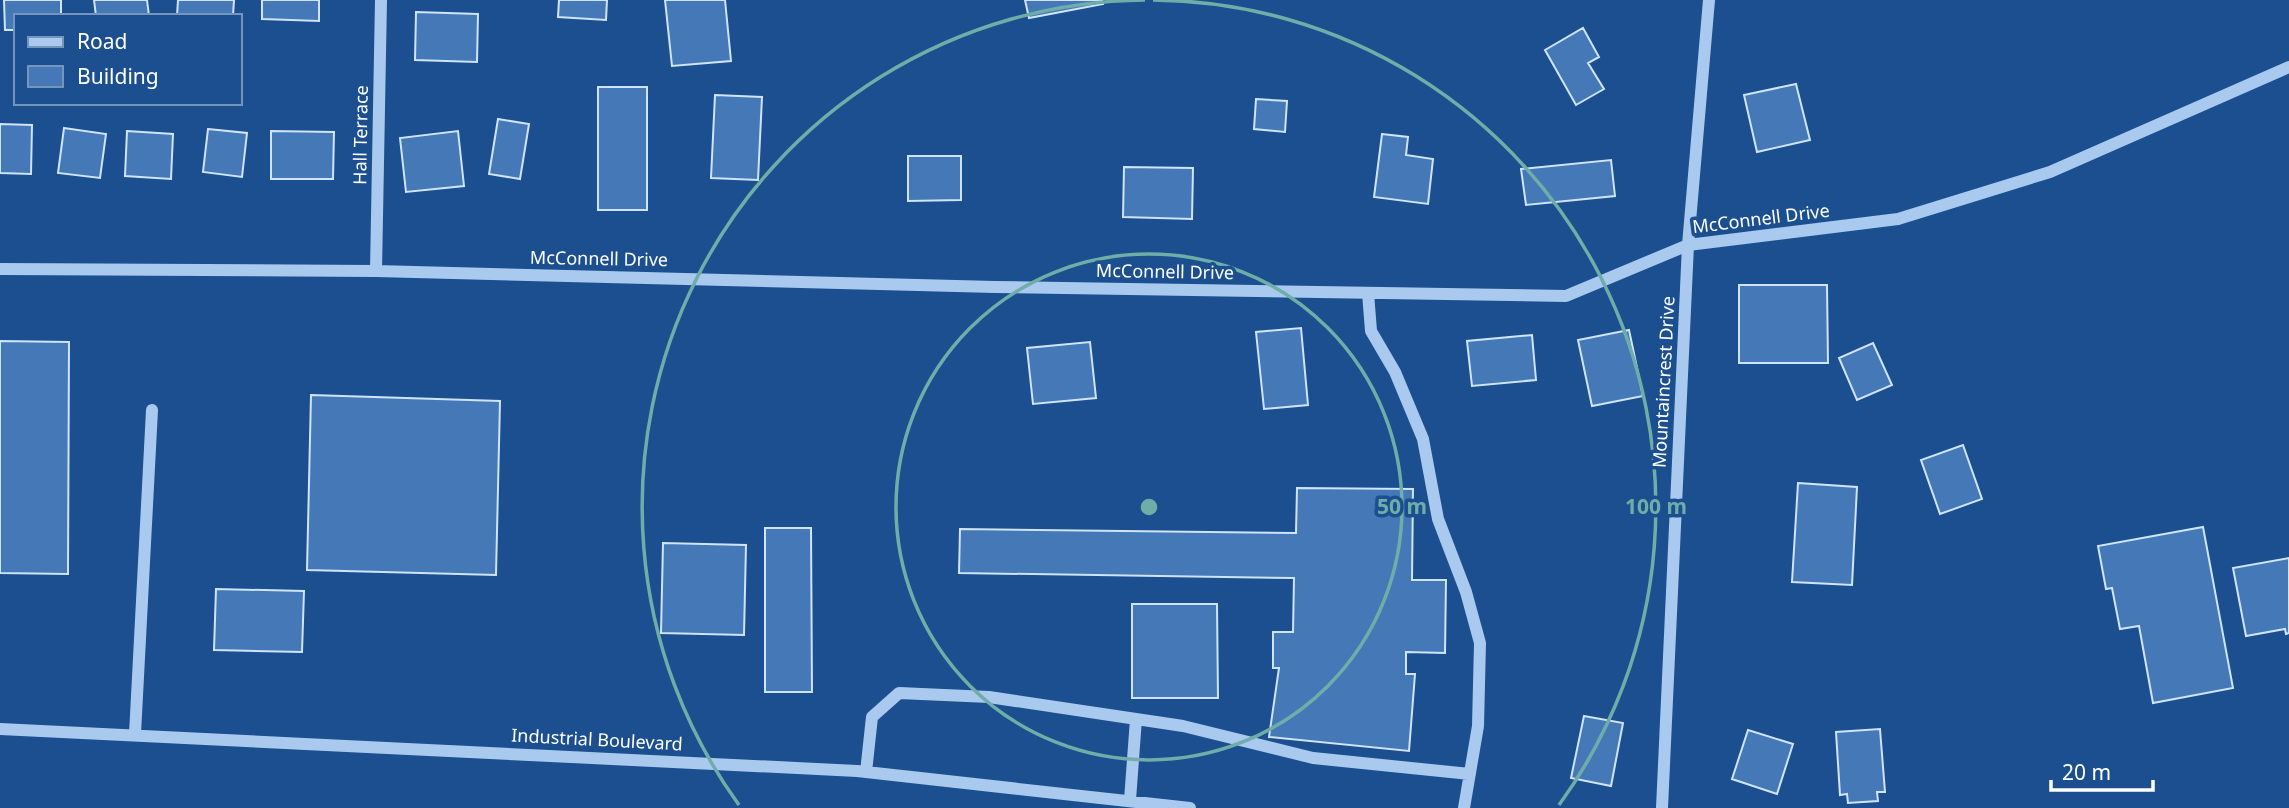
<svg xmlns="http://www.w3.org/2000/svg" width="2289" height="808" font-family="'Noto Sans',sans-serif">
<rect width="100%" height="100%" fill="#1b4f8f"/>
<path fill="#4478b7" stroke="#cfe3fa" stroke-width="2" d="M4,0h57v16h-45v14h-11z
M94,0h53l2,16h-53z
M178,0h56l-1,16h-56z
M262,0h57v21l-57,-2z
M559,0h48l-1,20 -48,-3z
M665,0h60l6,61 -59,5z
M1025,0h77l1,4 -74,14z
M416,12l62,2 -1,48 -62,-2z
M1583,28l16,29 -11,6 16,26 -28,16 -31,-55z
M1796,84l14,56 -53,12 -13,-57z
M598,87h49v123h-49z
M715,95l47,2 -4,83 -47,-2z
M1256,99l31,2 -2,31 -31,-3z
M498,119l31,5 -9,55 -31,-5z
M0,124l32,1 -1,49 -31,-1z
M64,128l42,6 -6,44 -42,-5z
M208,129l39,4 -5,44 -39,-5z
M127,131l46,3 -2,45 -46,-3z
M271,131l63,1 -1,47h-62z
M458,131l6,55 -58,6 -6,-54z
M1382,134l26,3 -2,18 27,4 -5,45 -54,-7z
M908,156h53v44l-53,1z
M1611,160l4,36 -89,9 -5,-36z
M1124,167l69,1 -1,51 -69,-2z
M1739,285h88l1,78h-89z
M1301,328l7,77 -44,4 -8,-77z
M1629,330l14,66 -51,10 -14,-66z
M1532,335l4,45 -64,6 -5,-45z
M0,341l69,1 -1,232 -68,-1z
M1090,342l6,56 -63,6 -6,-56z
M1873,343l19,42 -35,15 -18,-42z
M311,395l189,6 -4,174 -189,-5z
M1963,445l19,54 -42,15 -19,-54z
M1798,483l59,4 -5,98 -60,-3z
M1297,488l116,1 -1,91h34l-1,73 -39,-1v22h9l-6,77 -140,-14 10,-69h-6v-36h20l1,-54 -335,-5 1,-44 336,4z
M2203,527l30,161 -80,15 -14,-77 -19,3 -8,-41 -6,1 -8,-43z
M765,528h46l1,164h-47z
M663,543l83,2 -2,90 -83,-2z
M2289,558v75l-3,1 -1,-5 -39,7 -13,-68z
M216,589l88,2 -2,61 -88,-2z
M1132,604h85l1,94h-86z
M1584,716l39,7 -12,63 -40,-8z
M1880,729l5,63h-8l1,9 -30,2 -1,-9 -7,1 -4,-63z
M1748,730l45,14 -16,50 -45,-15z"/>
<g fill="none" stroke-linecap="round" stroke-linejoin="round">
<path stroke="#a9c9ee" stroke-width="12" d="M0,269l376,2 619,16 571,9 122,-51 210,-26 152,-47 239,-105
M376,271l5,-271
M1368,293l3,38 24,41 28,67 15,80 28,73 14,51 -2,83 -14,82
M0,729l857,42 333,37
M135,734l17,-324
M866,772l6,-55 27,-24 90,4 194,29 130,32 157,16
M1130,800l6,-81
M1662,808l26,-563 21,-245"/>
</g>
<g fill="none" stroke="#6fada8" stroke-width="3.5">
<circle cx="1149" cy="507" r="253"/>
<path d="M739 805A507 507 0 0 1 1145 0M1153 0A507 507 0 0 1 1559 805"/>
</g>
<g text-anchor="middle" stroke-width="7" stroke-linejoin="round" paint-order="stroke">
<g font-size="18" fill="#fff" stroke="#1b4f8f">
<text transform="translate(361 135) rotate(-89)" y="6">Hall Terrace</text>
<text transform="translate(1761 219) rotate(-7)" y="6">McConnell Drive</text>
<text transform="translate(599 259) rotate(1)" y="6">McConnell Drive</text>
<text transform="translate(1165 272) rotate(1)" y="6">McConnell Drive</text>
<text transform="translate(1664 382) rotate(-87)" y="6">Mountaincrest Drive</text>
<text transform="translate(597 740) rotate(3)" y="6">Industrial Boulevard</text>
</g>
</g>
<circle cx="1149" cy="507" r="10" fill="#6fada8" stroke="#1b4f8f" stroke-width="3.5"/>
<g font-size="21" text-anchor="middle" font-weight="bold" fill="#6fada8" stroke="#1b4f8f" stroke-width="7" stroke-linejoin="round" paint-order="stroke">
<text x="1402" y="514">50 m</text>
<text x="1656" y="514">100 m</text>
</g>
<rect x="14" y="14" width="228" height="91" fill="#1b4f8f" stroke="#7695bc" stroke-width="2"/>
<rect x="28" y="37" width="35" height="10" fill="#a9c9ee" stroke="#7695bc" stroke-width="2"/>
<text x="77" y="49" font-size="21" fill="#ffffff">Road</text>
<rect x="28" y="66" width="35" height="21" fill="#4478b7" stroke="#7695bc" stroke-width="2"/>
<text x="77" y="84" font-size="21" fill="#ffffff">Building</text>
<path d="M2051 780v10h102v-10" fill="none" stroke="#ffffff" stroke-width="3.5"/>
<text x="2062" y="780" font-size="21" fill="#ffffff" stroke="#1b4f8f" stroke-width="5" paint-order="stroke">20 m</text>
</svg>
